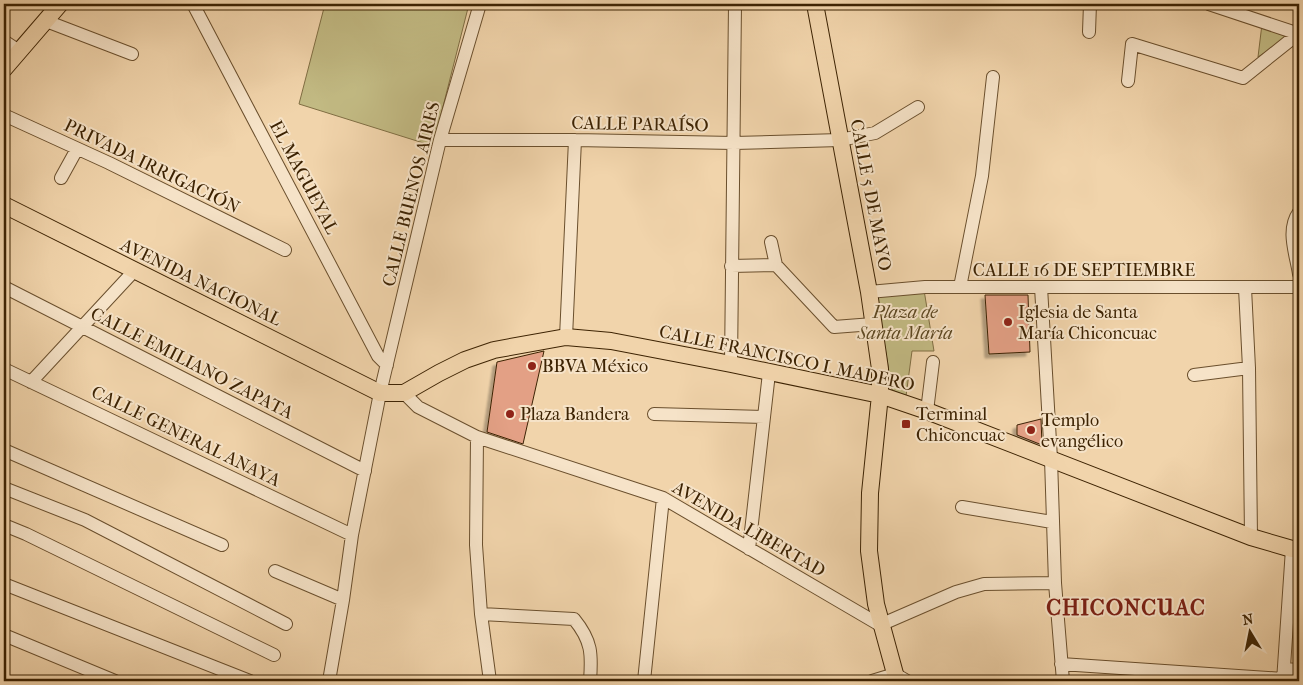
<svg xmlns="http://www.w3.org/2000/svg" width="1303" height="685" font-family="'IM FELL French Canon',serif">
<defs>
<filter id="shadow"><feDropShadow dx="-4" dy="4" stdDeviation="1" flood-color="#0004"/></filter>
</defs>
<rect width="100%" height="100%" fill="#f1d4ab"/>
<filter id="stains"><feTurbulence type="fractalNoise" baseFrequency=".004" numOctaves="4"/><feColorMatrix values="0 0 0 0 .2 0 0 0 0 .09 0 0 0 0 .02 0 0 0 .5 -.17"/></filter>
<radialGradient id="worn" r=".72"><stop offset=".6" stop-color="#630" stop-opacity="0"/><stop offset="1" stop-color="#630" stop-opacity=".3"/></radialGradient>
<path fill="#c2ba83" stroke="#806e43" d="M325,4h144l-36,142 -134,-42z
M1262,24l30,11 -34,22z
M924,290l10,61h-22l-6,45 -14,-6 -16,-96z"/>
<path fill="#e3a085" stroke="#3d2303" filter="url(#shadow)" d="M985,295h43l2,57 -41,2z
M544,351l-21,93 -36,-12 10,-70z
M1041,419l1,26 -25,-10v-10z"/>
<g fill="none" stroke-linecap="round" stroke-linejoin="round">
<g stroke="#6a4f2d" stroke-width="14">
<path id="minor" d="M193,4l185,352 9,9
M1209,4l90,30
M46,21l86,33
M1089,32l1,-28
M4,41l15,10
M1128,81l4,-37 111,34 55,-44
M4,115l105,48 176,87
M440,140h135l159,3 106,-3 35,-7 43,-26
M61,178l16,-29
M1299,212c-13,18 -3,42 0,62
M771,242l5,23
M731,266l45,-1 58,62 39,-3
M4,287l361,184
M960,287l22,-111 11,-99
M1041,287l10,172 4,124 8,98
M1245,288l4,80 2,169
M869,292l56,-5h374
M566,337l9,-197
M731,364l4,-360
M4,369l348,166
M1194,375l55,-7
M31,382l103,-111
M404,393l14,14 59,30 186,61 217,127 76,-33 28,-8 71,-1
M927,411l6,-49
M654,414l110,3
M477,437l-1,108 5,69 9,67
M4,450l218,95
M4,488l81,32 201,104
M962,507l90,15
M4,525l22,9 248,121
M749,549l20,-176
M275,571l68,29
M4,584l246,97
M481,614l93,5c18,22 18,35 16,62
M4,635l111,46
M1061,664l222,15
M1284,669l15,1
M329,681l14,-81 9,-65 28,-142 60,-253 40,-136
M644,681l19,-183
M872,681l23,-7 12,7
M1283,681l9,-132"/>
</g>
<g stroke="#3d2303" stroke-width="18">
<path id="major" d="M815,4l54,288 11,77v26l-10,98 -1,58 7,53 21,77
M4,69l56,-65
M4,205l376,188h24l35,-20 26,-13 29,-10 72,-13 45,4 120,23 149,31 47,16 324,126 41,12h7"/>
</g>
<use href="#minor" stroke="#f6e3c8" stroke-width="12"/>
<use href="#major" stroke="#f1d4ab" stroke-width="16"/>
</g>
<g fill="#8f2418" stroke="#f6e3c8" stroke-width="2">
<circle cx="1008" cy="322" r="5"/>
<circle cx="532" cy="366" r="5"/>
<circle cx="510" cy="414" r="5"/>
<rect x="901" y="419" width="10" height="10" rx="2.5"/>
<circle cx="1031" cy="430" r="5"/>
</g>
<g text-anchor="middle" stroke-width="4" stroke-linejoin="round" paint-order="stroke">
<g font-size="18" fill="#3d2303" stroke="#f6e3c8">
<text transform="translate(640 124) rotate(1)" y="6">CALLE PARAÍSO</text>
<text transform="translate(152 166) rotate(26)" y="6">PRIVADA IRRIGACIÓN</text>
<text transform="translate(304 177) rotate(62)" y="6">EL MAGUEYAL</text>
<text transform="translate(411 194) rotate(-76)" y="6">CALLE BUENOS AIRES</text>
<text transform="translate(871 195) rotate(79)" y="6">CALLE 5 DE MAYO</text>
<text x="1084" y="276">CALLE 16 DE SEPTIEMBRE</text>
<text transform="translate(201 282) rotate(26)" y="6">AVENIDA NACIONAL</text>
<text transform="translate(787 358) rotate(12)" y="6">CALLE FRANCISCO I. MADERO</text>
<text transform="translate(192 363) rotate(27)" y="6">CALLE EMILIANO ZAPATA</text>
<text transform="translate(186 436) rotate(26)" y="6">CALLE GENERAL ANAYA</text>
<text transform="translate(749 529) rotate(30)" y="6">AVENIDA LIBERTAD</text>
</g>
<g font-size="18" font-style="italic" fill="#5e4923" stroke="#f6e3c8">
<text x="905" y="318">Plaza de<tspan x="905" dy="21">Santa María</tspan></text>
</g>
<g font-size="18" fill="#3d2303" stroke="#f6e3c8" text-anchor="start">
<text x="1018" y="318">Iglesia de Santa<tspan x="1018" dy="21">María Chiconcuac</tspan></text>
<text x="542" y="372">BBVA México</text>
<text x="520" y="420">Plaza Bandera</text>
<text x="916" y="420">Terminal<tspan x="916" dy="21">Chiconcuac</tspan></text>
<text x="1041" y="426">Templo<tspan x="1041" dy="21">evangélico</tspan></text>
</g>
<g font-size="22" font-weight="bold" letter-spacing="1" fill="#7a1f14" stroke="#f6e3c8">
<text x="1126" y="615">CHICONCUAC</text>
</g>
</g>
<rect width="1303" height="685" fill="none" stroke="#f1d4ab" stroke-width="20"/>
<rect x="5" y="5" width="1293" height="675" fill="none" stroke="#3d2303" stroke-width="2.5"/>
<rect x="10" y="10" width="1283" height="665" fill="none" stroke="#3d2303"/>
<g transform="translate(1250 632) rotate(350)" stroke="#f6e3c8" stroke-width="4" paint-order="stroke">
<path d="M0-4L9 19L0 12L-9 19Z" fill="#3d2303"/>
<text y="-8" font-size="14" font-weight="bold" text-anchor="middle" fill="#3d2303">N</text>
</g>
<rect width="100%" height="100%" filter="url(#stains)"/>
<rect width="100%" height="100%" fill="url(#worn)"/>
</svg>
